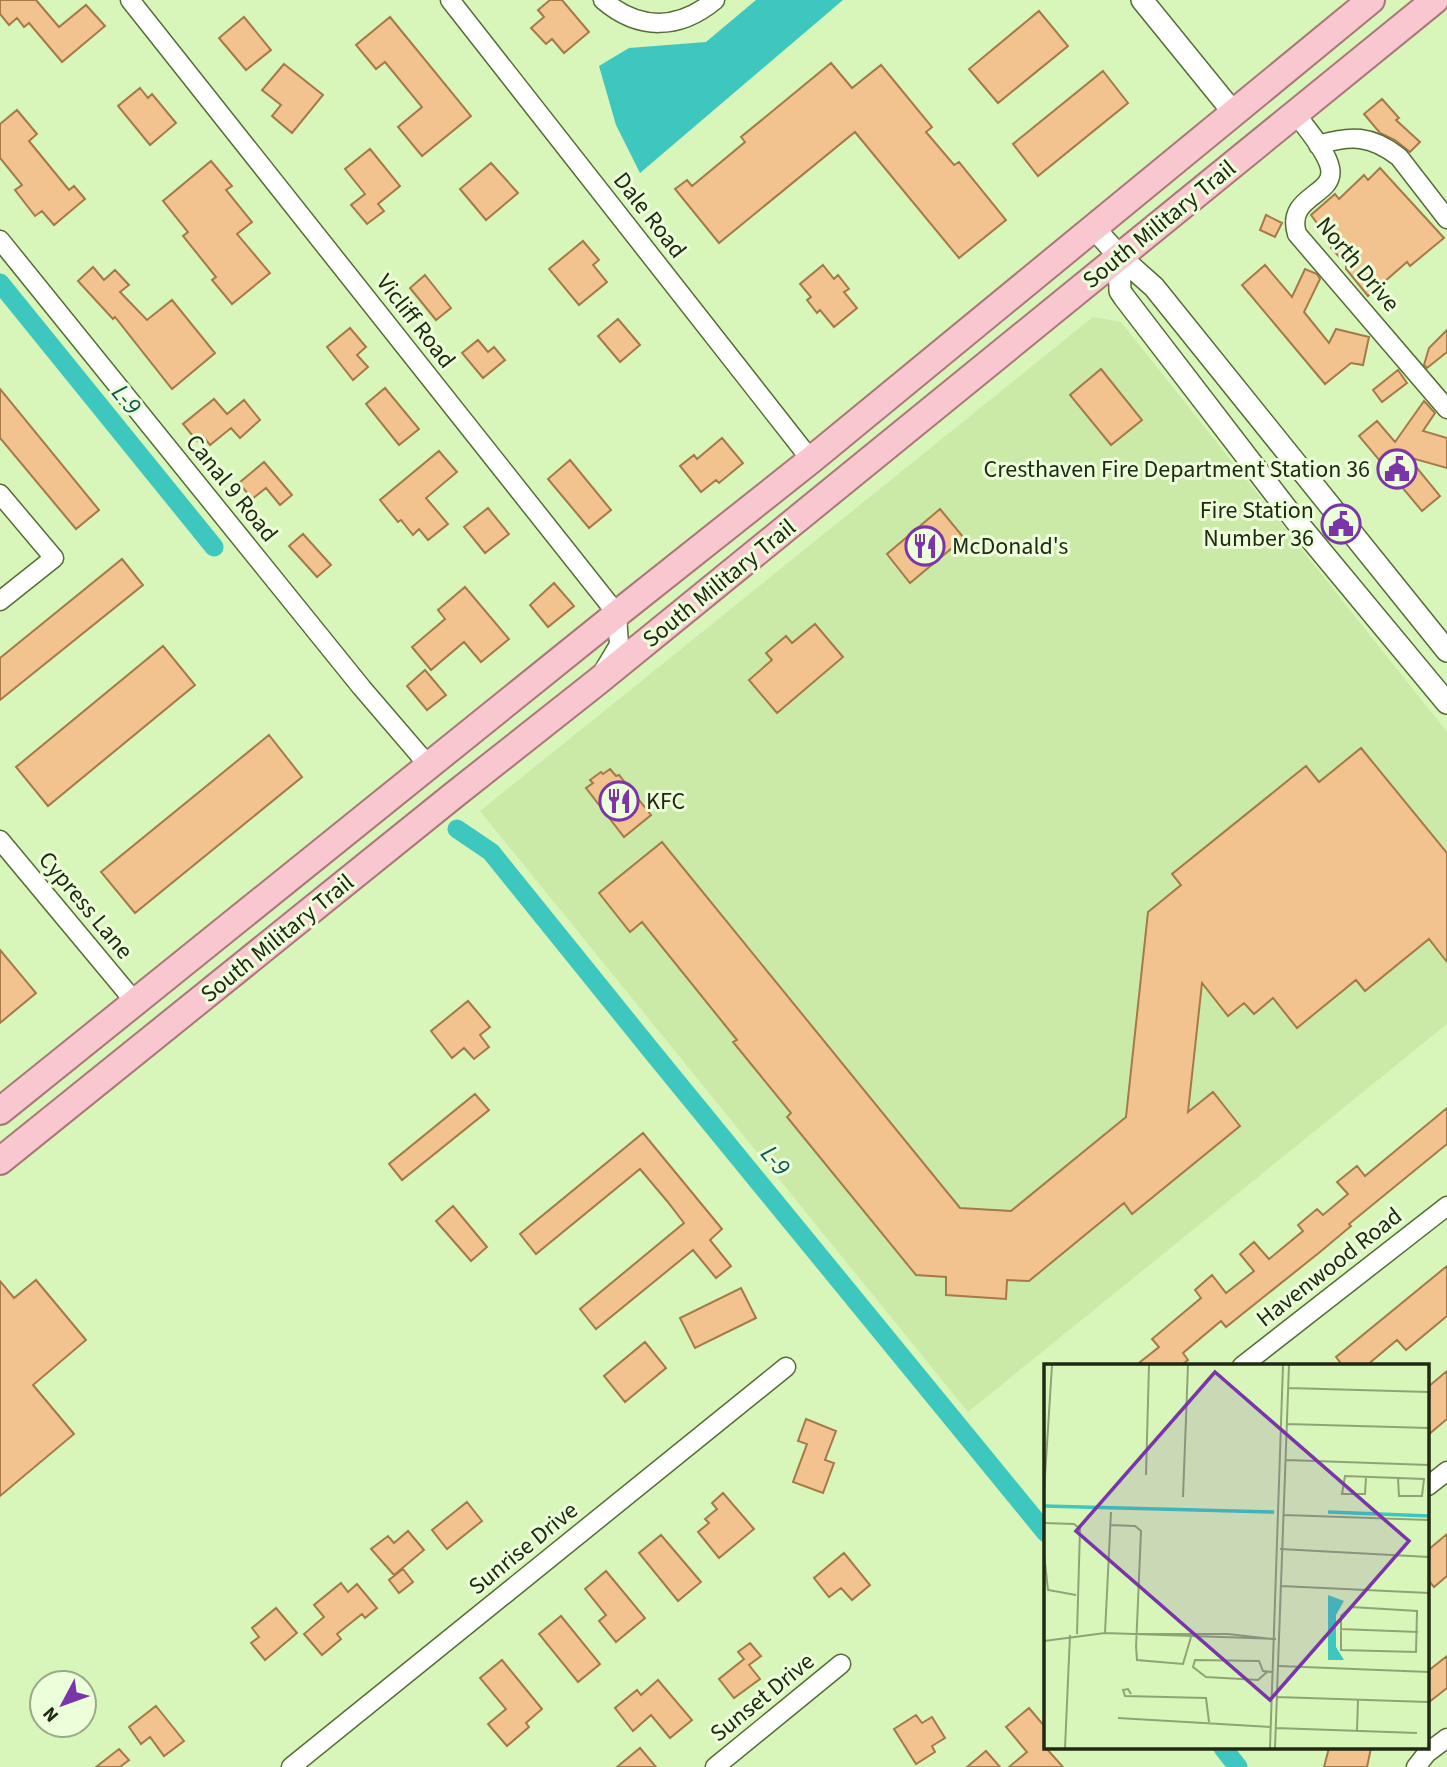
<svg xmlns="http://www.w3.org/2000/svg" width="1447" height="1767" font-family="'Source Sans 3',sans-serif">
<rect width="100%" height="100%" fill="#d8f6b9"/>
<path fill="#cbeaa7" d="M1093,317l28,5 326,410v292l-479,388 -488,-601z"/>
<path fill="#3dc7be" d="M756,0h87l-203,173 -24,-48 -17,-59 30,-18 77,-6z"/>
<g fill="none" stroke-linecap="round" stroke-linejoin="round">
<path stroke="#3dc7be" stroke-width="19" d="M0,283l214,264
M457,829l34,23 163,202 392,479
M1223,1748l15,19"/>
</g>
<path fill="#f2c38f" stroke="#a57a48" stroke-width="2" d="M0,0h36l23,27 27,-22 19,21 -43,36 -33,-39 -5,4 -7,-9 -8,7 -9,-11z
M550,0h12l27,32 -25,21 -12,-14 -6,5 -15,-16 13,-11 -6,-7z
M1039,11l29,35 -70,57 -29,-34z
M244,17l27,33 -25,20 -27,-32z
M390,17l81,99 -49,40 -24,-29 24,-20 -37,-45 -9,7 -20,-24z
M831,63l21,25 29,-23 51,62 -6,5 28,33 5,-3 47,58 -47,38 -104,-126 -136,111 -44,-54 12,-9 5,6 53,-44 -4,-5z
M284,64l39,31 -31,38 -20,-17 9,-11 -19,-15z
M1103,71l25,32 -90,73 -25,-32z
M140,88l8,10 4,-4 24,29 -26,22 -32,-39z
M1382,99l17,19 -3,2 24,22 -10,10 -15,-12 -15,-7 -16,-19z
M17,110l20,24 -8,7 40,49 5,-4 11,13 -31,26 -12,-14 -7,5 -20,-26 7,-5 -22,-27v-34z
M370,149l30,37 -22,18 6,7 -17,13 -16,-19 14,-11 -20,-25z
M211,161l21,25 -6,4 26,32 -15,12 33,39 -38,31 -20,-24 4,-3 -33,-41 5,-4 -25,-31z
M491,163l27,30 -32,27 -26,-31z
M1380,168l64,70 -34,28 -3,-4 -39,34 -22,-27v-5l-15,-16 2,-3 -22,-30 24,-21 4,5 25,-24 4,5z
M1266,215l16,8 -7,14 -15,-7z
M583,241l16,19 -6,5 14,17 -28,23 -30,-36z
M823,265l11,14 4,-4 11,14 -5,3 13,16 -23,19 -14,-17 -3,3 -10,-13 4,-3 -11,-13z
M1265,265l27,32 13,-28 12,5 3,5 -16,33 25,31 7,-14 33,8 -6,28 -12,-2 -26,21 -83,-99z
M93,267l11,13 11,-10 14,15 -9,7 27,28 25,-20 43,53 -43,36 -57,-72 -2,2 -35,-38z
M425,275l26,33 -15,12 -26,-32z
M618,319l22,26 -20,17 -22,-26z
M350,328l16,19 -9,8 11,12 -15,13 -26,-33z
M1447,330v22l-20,16 -3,-3 5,-17z
M478,340l10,12 6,-5 11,13 -22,18 -21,-25z
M1101,369l41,51 -31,25 -41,-50z
M1398,370l9,13 -25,19 -9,-12z
M385,388l34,41 -20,16 -33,-41z
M0,389l99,121 -23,19 -76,-91z
M214,399l13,15 17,-14 16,20 -20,18 -9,-10 -21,17 -7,-9 -6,5 -14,-17z
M1424,401l11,12 -12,18 24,7v30l-39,-11 32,39 -18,15 -63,-75 18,-15 18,21z
M722,438l21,25 -24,20 -3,-3 -15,12 -21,-26 14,-11 3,4z
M439,451l18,21 -31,26 22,26 -20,16 -9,-11 -6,6 -12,-15 -3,2 -18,-22z
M570,460l41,50 -22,18 -41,-49z
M264,462l28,33 -12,10 -14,-17 -14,11 -13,-16z
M488,508l21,26 -24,19 -21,-26z
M940,509l24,29 -54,45 -23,-29z
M303,534l28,31 -14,12 -28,-31z
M122,559l21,26 -143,115v-42z
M554,583l20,23 -26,21 -18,-22z
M465,587l44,52 -28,23 -17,-20 -33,28 -19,-23 33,-28 -7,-9z
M815,624l28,33 -66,56 -28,-33 23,-20 -6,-7 20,-17 6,7z
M163,646l32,39 -147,121 -32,-39z
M425,670l21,25 -19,15 -20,-24z
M269,735l33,42 -167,136 -34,-41z
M1361,748l86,105v109l-18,-23 -64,52 -9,-11 -59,48 -24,-30 -19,16 -10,-11 -16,13 -26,-33 -14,129 25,-20 27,34 -108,88 -8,-11 -95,78 -22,-1 -1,19 -60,-4v-18l-30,-2 -129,-158 4,-4 -58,-71 4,-2 -95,-118 -12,10 -31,-39 63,-51 298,366 51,3 115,-94 22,-205 33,-27 -9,-11 134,-108 13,16z
M610,769l6,7 3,-1 32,40 -27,22 -38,-49 7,-5 -3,-3 11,-8 2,2z
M0,950l36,43 -36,30z
M468,1001l22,26 -10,8 9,12 -15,12 -10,-11 -12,10 -21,-27z
M475,1094l14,16 -87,70 -13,-16z
M1447,1108v36l-98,80 2,2 -31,26 -94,75 -5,-6 -38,32 5,7 -8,6h-45l24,-19 -7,-8 49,-41 -6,-8 17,-15 14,18 28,-22 -14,-17 14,-12 15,17 34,-28 -5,-6 19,-16 6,6 25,-21 -11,-12 20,-16 8,10z
M643,1133l79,96 -12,11 21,26 -15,12 -23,-28 -97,79 -16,-20 104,-86 -17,-22 -27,-32 -104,85 -16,-20z
M453,1206l34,41 -16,14 -35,-40z
M1447,1266v50l-41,34 -9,-10 -31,26h-23l-7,-9z
M36,1280l50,60 -53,45 41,49 -74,62v-215l14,17z
M741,1288l15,30 -61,30 -15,-30z
M645,1342l21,26 -41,34 -21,-26z
M1447,1371v48l-19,16v-48z
M806,1419l30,12 -11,29 9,3 -11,30 -30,-11 14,-38 -9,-3z
M723,1493l31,36 -35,29 -21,-26 11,-9 -4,-4 12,-10 -5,-6z
M467,1502l15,19 -35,28 -15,-19z
M408,1531l16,19 -30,25 -23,-26 17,-13 6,7z
M1447,1534v42l-13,11 -6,-7v-30z
M661,1535l40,47 -23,19 -39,-48z
M844,1553l26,32 -18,15 -11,-12 -12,9 -15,-19z
M403,1569l10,13 -14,11 -10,-13z
M606,1571l39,47 -29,24 -17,-21 7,-6 -21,-26z
M341,1583l7,9 9,-8 20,24 -12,10 -3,-4 -25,20 4,5 -19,16 -18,-21 20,-17 -10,-12z
M276,1608l21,25 -32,27 -14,-17 8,-6 -7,-9z
M561,1616l39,48 -22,18 -39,-48z
M750,1643l11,13 -12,9 11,14 -26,19 -15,-19 25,-20 -6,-7z
M1447,1656v32l-19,15v-32z
M502,1660l40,49 -16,14 3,4 -22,19 -19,-22 18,-15 -26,-31z
M658,1680l34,40 -22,18 -19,-23 -18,16 -18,-23 22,-18 4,5z
M156,1706l28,35 -20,15 -14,-19 -9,7 -12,-17z
M1029,1708l17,20v20l17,19h-54l18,-15 -21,-25z
M916,1715l6,8 10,-6 13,21 -13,8 3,6 -19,12 -22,-35z
M640,1748l16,19h-39z
M1329,1748h42l-4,19h-43z
M119,1749l10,11 -9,7h-24z
M986,1751l14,16h-33z"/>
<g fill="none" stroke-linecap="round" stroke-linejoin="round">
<g stroke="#556d36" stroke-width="21">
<path id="minor" d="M130,0l487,614 2,31 -15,25
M450,0l361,460
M603,0c36,31 76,30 112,0
M1295,113c10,14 32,38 35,55 6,28 -45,27 -33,66l150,175
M1318,145c33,-10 53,-10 81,12l48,62
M0,240l362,448 67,78
M0,494l54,64 -54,43
M0,840l135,162
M1242,1366l205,-160
M1428,1486l19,-15
M291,1767l495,-400
M715,1767l126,-103
M1416,1767l11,-14 20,-15"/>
</g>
<g stroke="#556d36" stroke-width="24">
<path id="tertiary" d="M1142,0l91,112
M1093,227l26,29 35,31 293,364
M1119,256l1,35 4,6 172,224 151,182"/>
</g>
<g stroke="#aa7778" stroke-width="30">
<path id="primary" d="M0,1111l622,-501 189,-150 560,-460
M0,1161l454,-366 143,-113 838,-682"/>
</g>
<use href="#minor" stroke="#fff" stroke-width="18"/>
<use href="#tertiary" stroke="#fff" stroke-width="21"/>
<use href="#primary" stroke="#f9c7cf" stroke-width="26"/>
</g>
<defs>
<g id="civic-ring" transform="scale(2.0125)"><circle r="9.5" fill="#edfeda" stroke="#7a35a8" stroke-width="1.5"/><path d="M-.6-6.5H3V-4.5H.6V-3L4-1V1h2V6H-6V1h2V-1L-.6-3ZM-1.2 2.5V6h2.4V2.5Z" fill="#7a35a8"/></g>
<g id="restaurant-ring" transform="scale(2.0125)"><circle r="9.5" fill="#edfeda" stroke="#7a35a8" stroke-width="1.5"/><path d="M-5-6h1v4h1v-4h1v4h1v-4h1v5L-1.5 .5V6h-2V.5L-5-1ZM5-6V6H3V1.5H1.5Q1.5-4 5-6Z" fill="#7a35a8"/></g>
</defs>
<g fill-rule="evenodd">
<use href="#civic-ring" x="1397" y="469"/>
<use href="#civic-ring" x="1341" y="524"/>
<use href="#restaurant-ring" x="925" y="546"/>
<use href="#restaurant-ring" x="619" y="801"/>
</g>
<g text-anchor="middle" stroke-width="6" stroke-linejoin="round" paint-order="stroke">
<g font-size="24" fill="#202a13" stroke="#edfeda">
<text transform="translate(650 215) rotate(52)" y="8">Dale Road</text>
<text transform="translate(1159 224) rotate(-39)" y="8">South Military Trail</text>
<text transform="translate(1358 264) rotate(50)" y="8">North Drive</text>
<text transform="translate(416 321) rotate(52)" y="8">Vicliff Road</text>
<text transform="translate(232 488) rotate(51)" y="8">Canal 9 Road</text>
<text transform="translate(719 583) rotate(-39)" y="8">South Military Trail</text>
<text transform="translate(86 905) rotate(50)" y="8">Cypress Lane</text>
<text transform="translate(277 938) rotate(-39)" y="8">South Military Trail</text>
<text transform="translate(1329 1267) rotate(-38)" y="8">Havenwood Road</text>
<text transform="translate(523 1548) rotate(-39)" y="8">Sunrise Drive</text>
<text transform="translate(762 1697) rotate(-39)" y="8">Sunset Drive</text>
</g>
<g font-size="24" fill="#202a13" stroke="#edfeda" text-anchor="end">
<text x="1370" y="477">Cresthaven Fire Department Station 36</text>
<text x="1314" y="518">Fire Station<tspan x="1314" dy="28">Number 36</tspan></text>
<text x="952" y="554" text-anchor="start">McDonald's</text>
<text x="646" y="809" text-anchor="start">KFC</text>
</g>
<g font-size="26" font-style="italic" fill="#0b5a56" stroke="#edfeda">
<text transform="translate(127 399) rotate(51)" y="9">L-9</text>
<text transform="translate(776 1160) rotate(51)" y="9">L-9</text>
</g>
</g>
<g transform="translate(1044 1364)">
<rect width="385" height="385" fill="#d8f6b9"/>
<path d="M284,231l16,6 -8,14v32l8,13h-16z" fill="#3dc7be"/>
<path fill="none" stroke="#3dc7be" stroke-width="3.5" d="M0,142l230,6M284,148l101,4"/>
<path fill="none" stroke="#8ea477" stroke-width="2" d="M244,24l141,4M243,60l142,4M242,96l143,5M102,111l3,-110M322,113l-1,17h-23l3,-18 79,3 -2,17h-23l-1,-18M0,128l8,-127M139,133l5,-132M240,151l145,5M0,159l30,1 6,5 -3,105M67,161l24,1 6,5 -5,117M236,185l149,8M0,190l4,36 28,5M237,222l148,7M307,243l66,4 -1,41 -75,-2v-34zM296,265l78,3M61,269l6,-121M92,270h92l45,5M0,277l61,-8 171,6M92,282l1,14 46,4 8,-27M235,302l150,6M223,308l-9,8 -52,-3 -13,-10 2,-7 64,1 4,10 10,1M87,330l-3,-5 -5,1 2,6 81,2 3,24M233,333l151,5M74,354l153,9M232,364l141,5M313,366l1,-30M21,384l5,-113M226,384l13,-383M231,384l14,-383"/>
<path fill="#7a35a8" fill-opacity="0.15" stroke="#7a35a8" stroke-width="3.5" d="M171,8l194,169 -139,159 -194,-169z"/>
<rect width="385" height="385" fill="none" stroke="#202a13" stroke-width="3.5"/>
</g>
<g transform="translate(63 1704) rotate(229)"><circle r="33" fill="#edfeda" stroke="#9ba98a" stroke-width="2"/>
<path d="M0-5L12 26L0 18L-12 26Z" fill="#7a35a8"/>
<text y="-10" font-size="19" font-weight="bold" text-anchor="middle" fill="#202a13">N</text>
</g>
</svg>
